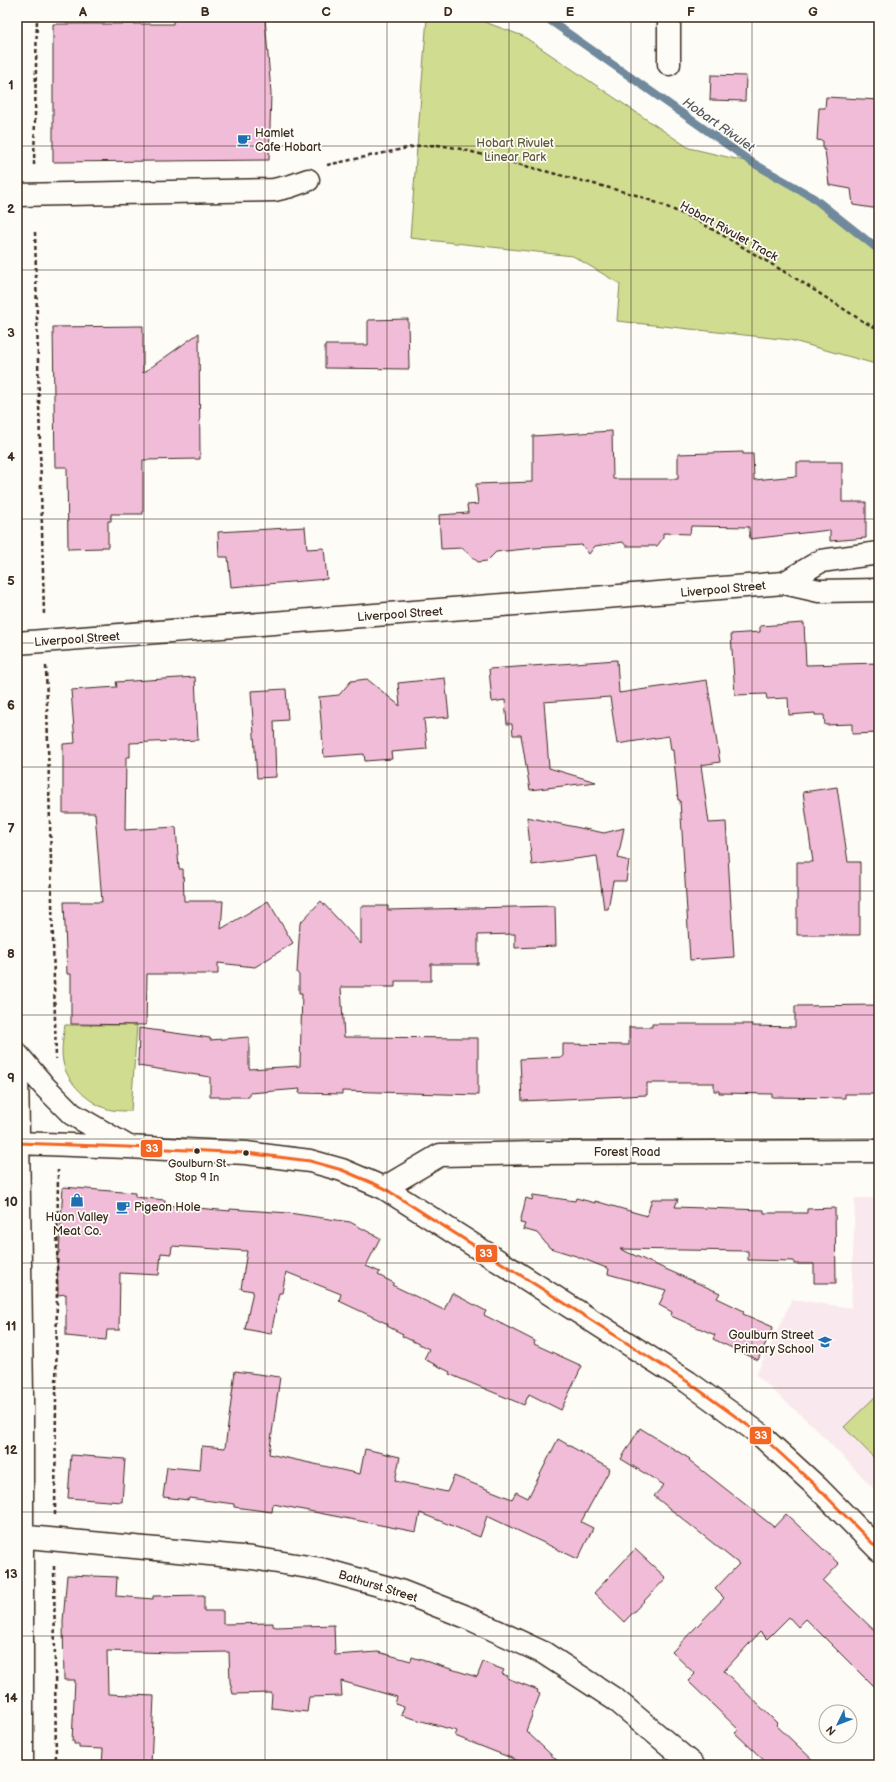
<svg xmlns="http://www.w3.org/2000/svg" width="896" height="1782" font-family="'Balsamiq Sans',sans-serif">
<rect width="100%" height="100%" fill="#fdfcf7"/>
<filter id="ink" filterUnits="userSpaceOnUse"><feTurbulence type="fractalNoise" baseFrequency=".025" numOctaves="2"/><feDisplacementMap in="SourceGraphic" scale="8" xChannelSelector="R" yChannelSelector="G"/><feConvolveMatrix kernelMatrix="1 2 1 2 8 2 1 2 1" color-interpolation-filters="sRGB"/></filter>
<g filter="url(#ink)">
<path fill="#f9e9ee" d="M855,1198h24v296l-67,-69 -56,-50 36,-76 59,9z"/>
<path fill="#d0dd90" stroke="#868457" d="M427,17h44l52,19 166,112 64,15 58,33 68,54v115l-89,-25 -173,-19 3,-37 -47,-28 -163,-18z
M65,1025h72l-6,86c-6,0 -13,0 -19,-1 -19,-3 -43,-25 -48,-44 -4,-13 -1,-28 1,-41z
M878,1394l1,1v68l-35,-36z"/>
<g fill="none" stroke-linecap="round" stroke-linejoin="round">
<path stroke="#71899d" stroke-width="8" d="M545,17l208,146 58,33 68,54"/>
</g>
<path fill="#f1bcd8" stroke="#3b2a1e" d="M173,17h92l6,76 -2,67 -216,2v-138h120z
M711,75l35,1 -1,25 -35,-1z
M826,97l53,3v109l-26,-4 -2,-16 -22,-4 -4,-35h-2v-9l-6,-1 2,-32h6z
M408,319l1,50 -84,-1v-23h43v-25z
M143,326v47l56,-40 1,126 -57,1v54h-32v7h-3v26h-6v1l-34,1 -1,-82h-12l-2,-140z
M612,431l1,48h65v-25l65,-2v2h10l1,26 43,-4v-14h45v40h24v36l-36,3v-11l-80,9 -1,-12 -58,-1 -1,8 -27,-1v5l-6,8h-31l-3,-4 -28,4 -6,8 -7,-9 -47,3 -39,4 -9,9 -9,1 -16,-14 -21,1 -2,-34 29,-2 -1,-8 11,-1 -2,-20 57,-2v-46z
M305,527l2,22 17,-1 3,31 -96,8 -3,-30h-9l-1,-25z
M804,623l2,42 73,-2v70l-27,1v-10l-27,1 -1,-10h-9v-2l-26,2 -1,-17 -21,1 -1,-5 -31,1 -4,-61 29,-2v-6z
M617,660l2,33 88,-13 13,82 -19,3 8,58 17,-1 8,135 -44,3 -10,-160h-2l-5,-50h-2l-2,-14 -52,8 -7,-47 -66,5 5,66 47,14 -66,8 -9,-55h-8l-1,-11h-5l-2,-24 -13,2 -3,-33z
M195,677l3,63 -68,3v14h-4l-1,73 51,-3 3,42h4l1,32h39l-2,28 47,-28 25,42 -38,24 -37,-4v11h-71l-1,51 -75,-1v-50h-4l-3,-72h38l-7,-89h-32v-69l12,-1 -4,-53 46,-3 -1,-5z
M445,678l4,39 -25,2 3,30 -36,3 1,7 -27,2 -1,-7 -40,3 -5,-60 20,-2 12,-14 16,-2 33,27 -2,-23z
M286,689l2,31 -14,1 2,56 -19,1 -6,-87z
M837,787l11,75h12v73h-63v-73h16l-10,-70z
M527,817l77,16 20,-5 -6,30 11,3 -3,20h-13l-5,28h-4l-7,-53 -65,9z
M321,901l40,43v-38h27v4l167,-4 1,40 -41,2v-14l-37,1v29h-47v17h-36v6h-54l3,50 134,1v57l-136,-4v3l-43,-1 1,-4 -51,4v4h-39v-20l-72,-11 1,-38 71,10v2l39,-3v32l51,-3 2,-73h-3v-18l-2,-2 3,-50z
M879,1005v89h-34v4l-73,-1v-3l-53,-1v-2h-5v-8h-67v12l-125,6 -2,-42 43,-2v-13l66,1v-18h23v-3h100v2l43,1v-21z
M63,1187l72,6v4l30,3v5l65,6v-2l59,4 61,9 30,16 -14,28 14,6 -2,3 16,8 -2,2 52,25 8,-17 34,18 -2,4 51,26 -1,3 48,22 -21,44 -32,-16 -5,11 -75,-31 1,-2 -26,-13 5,-10 -27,-13 1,-2 -16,-8 1,-2 -49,-23 2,-7 -55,-22 -4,21h-3l-8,41 -26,-5 8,-38 -12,-2 6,-38 -75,-5 -1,8 -10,-1 -2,22 -39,-2 -1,57h-12l-1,10 -40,-4v-42l-8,1 -1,-42h2z
M533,1195l42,6 1,-3 19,5v-2l52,15 5,-17h26l-3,8 89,3v3h43v-4l28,-1 1,75h-22v-19h-20v-3l-46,-1v-9l-128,-2 100,44 -3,5 27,13 -1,3 30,13 -15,33 -45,-21 2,-4 -44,-19 1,-4 -13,-7 7,-15 -58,-16 1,-5 -33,-13 -26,-8 -13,-15 -14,-4 2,-5 -5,-1 6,-25 6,2z
M235,1371l45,6 -11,77 91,20 5,-25 35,8 -5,24 52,11 7,-16 58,23 4,-7 12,6 30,-59 52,30 -29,53 12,6 -15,31 -91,-43 -7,21 -60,-24 -4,19 -143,-28 -1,8 -38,-5v-3l-45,-6 -1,2 -25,-3 4,-30 33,3 2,-24 23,2z
M640,1428l50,31 -1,1 85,67 12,-13 53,50 -16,17 56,54v57l-73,-73 -8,8 -9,-10 -22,22 -7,-7 -36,39 53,52 -1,2 42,40h-49l-34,-32 4,-3 -51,-49 7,-7 -23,-22 52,-54 -9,-9 24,-25 -85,-68 10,-11 -43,-26z
M71,1455l54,4 -3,43 -54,-4z
M635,1549l31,29 -42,44 -30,-29z
M67,1575l50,2 -1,19 37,3v-3l51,-1v16h19v13l50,-1v3l3,1 58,-2 1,30 43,-3 33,9 1,-4 65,20 6,-15 21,8 -2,4 6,2 -1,2 31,12 -1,2 3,2 -14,37 36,34h-33l-74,-29 2,-5 -56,-16 3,-8 -9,-3 2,-7 -56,-16 1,15 -33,1 -2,15 -36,-4 1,-15 -39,1 -3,-12 -1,-30 -56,1 -66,-2 1,43 46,2 -3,69h-49l1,-16 -24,-1v-4h-5v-3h-2l3,-61h-11l-1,-59z"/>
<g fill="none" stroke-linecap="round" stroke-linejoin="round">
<g stroke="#3b2a1e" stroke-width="25">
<path id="minor" d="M669,64v-47
M17,195l257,-5 17,-4 17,-6
M784,583l37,-22 58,-8
M17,643l767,-60 35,8 60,-1
M17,1054l28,33 27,27 55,32
M17,1069l5,327v369
M17,1143l110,4 119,6 64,8 32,9 42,18 304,194 69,50 60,55 62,63
M384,1188l56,-33 96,-2 343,-2
M17,1536l235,22 69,11 79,22 64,25 80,37 72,47 77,65"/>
</g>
<path stroke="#3b2a1e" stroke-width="2.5" stroke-dasharray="4 3" stroke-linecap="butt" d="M34,165l3,-148
M327,165l90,-19 20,-1 20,3 179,47 24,9 32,14 32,18 76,45 64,41 15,7
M35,232l9,383
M46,666l10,393
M55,1515l3,-345
M54,1566l2,199"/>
<use href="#minor" stroke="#fdfcf7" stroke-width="22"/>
<g stroke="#fdfcf7" stroke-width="6">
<path id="bus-1" d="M17,1143l110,4 119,6 64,8 32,9 42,18 304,194 69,50 60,55 62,63"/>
</g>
<use href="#bus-1" stroke="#f26522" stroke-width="3"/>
</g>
</g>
<path fill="none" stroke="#3b2a1e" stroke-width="1" stroke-opacity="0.55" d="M144,17v1748M265,17v1748M387,17v1748M509,17v1748M631,17v1748M752,17v1748M17,146h862M17,270h862M17,394h862M17,519h862M17,643h862M17,767h862M17,891h862M17,1015h862M17,1139h862M17,1263h862M17,1388h862M17,1512h862M17,1636h862"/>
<defs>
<g id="cafe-bare" transform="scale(1.08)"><path d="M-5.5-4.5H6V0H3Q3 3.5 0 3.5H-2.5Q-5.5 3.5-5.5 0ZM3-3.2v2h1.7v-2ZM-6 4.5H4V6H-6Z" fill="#1f6fb2" stroke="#fdfcf7" stroke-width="2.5" paint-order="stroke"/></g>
<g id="shop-bare" transform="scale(1.08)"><path d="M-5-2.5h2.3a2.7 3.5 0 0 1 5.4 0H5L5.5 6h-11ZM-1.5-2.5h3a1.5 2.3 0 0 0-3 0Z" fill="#1f6fb2" stroke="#fdfcf7" stroke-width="2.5" paint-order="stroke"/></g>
<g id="school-bare" transform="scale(1.08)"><path d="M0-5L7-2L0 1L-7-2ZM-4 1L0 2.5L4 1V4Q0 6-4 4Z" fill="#1f6fb2" stroke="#fdfcf7" stroke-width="2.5" paint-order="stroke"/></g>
</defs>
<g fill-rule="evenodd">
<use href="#cafe-bare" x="244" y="140"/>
<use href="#shop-bare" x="77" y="1200"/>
<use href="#cafe-bare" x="123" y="1207"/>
<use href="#school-bare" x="825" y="1342"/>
</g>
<g fill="#3b2a1e" stroke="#fdfcf7" stroke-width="1.5">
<circle cx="197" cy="1151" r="3.5"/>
<circle cx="246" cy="1153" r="3.5"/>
</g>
<g text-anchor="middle" stroke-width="3.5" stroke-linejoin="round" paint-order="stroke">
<g font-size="11" fill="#3b2a1e" stroke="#fdfcf7">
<text x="197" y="1167">Goulburn St<tspan x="197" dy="14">Stop 9 In</tspan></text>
</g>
<g font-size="12" fill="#3b2a1e" stroke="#fdfcf7" text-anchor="start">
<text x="255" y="137">Hamlet<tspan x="255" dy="14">Cafe Hobart</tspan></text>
<text x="134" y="1211">Pigeon Hole</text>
<text x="77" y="1221" text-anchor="middle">Huon Valley<tspan x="77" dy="14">Meat Co.</tspan></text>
<text x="814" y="1339" text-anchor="end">Goulburn Street<tspan x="814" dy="14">Primary School</tspan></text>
</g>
<g font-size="12" fill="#60573a" stroke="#fdfcf7">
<text x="515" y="147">Hobart Rivulet<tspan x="515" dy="14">Linear Park</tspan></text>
</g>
<g font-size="12" fill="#3b2a1e" stroke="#fdfcf7">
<text transform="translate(729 231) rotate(29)" y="4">Hobart Rivulet Track</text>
<text transform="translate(723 589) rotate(-5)" y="4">Liverpool Street</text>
<text transform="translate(400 614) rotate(-4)" y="4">Liverpool Street</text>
<text transform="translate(77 639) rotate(-4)" y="4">Liverpool Street</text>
<text x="627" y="1156">Forest Road</text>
<text transform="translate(378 1586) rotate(17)" y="4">Bathurst Street</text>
</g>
<g font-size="13" font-style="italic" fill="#565a5e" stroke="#fdfcf7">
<text transform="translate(719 124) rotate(35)" y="5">Hobart Rivulet</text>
</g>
</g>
<g stroke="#fdfcf7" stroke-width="1.5">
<rect x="140" y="1139" width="23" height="19" rx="4" fill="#f26522"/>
<rect x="475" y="1244" width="23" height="19" rx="4" fill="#f26522"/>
<rect x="749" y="1426" width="23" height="19" rx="4" fill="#f26522"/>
</g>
<g font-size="11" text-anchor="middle" font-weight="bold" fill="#fff">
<text x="152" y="1152">33</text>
<text x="486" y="1257">33</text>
<text x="761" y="1439">33</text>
</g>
<rect width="896" height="1782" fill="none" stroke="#fdfcf7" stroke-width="44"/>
<g transform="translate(838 1724) rotate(227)"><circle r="19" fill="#fdfcf7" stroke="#afa8a0"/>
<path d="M0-3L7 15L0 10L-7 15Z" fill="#1f6fb2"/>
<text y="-6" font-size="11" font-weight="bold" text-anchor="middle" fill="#3b2a1e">N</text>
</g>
<rect x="22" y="22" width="852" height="1738" fill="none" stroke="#3b2a1e" stroke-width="1.5"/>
<g font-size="13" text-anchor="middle" font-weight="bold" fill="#3b2a1e">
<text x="83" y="16">A</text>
<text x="205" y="16">B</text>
<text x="326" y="16">C</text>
<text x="448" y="16">D</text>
<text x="570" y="16">E</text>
<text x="691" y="16">F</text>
<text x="813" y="16">G</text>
<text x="11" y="89">1</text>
<text x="11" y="213">2</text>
<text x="11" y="337">3</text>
<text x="11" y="461">4</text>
<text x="11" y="585">5</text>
<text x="11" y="709">6</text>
<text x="11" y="833">7</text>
<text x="11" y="958">8</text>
<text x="11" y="1082">9</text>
<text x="11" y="1206">10</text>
<text x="11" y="1330">11</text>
<text x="11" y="1454">12</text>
<text x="11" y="1578">13</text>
<text x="11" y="1702">14</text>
</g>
</svg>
